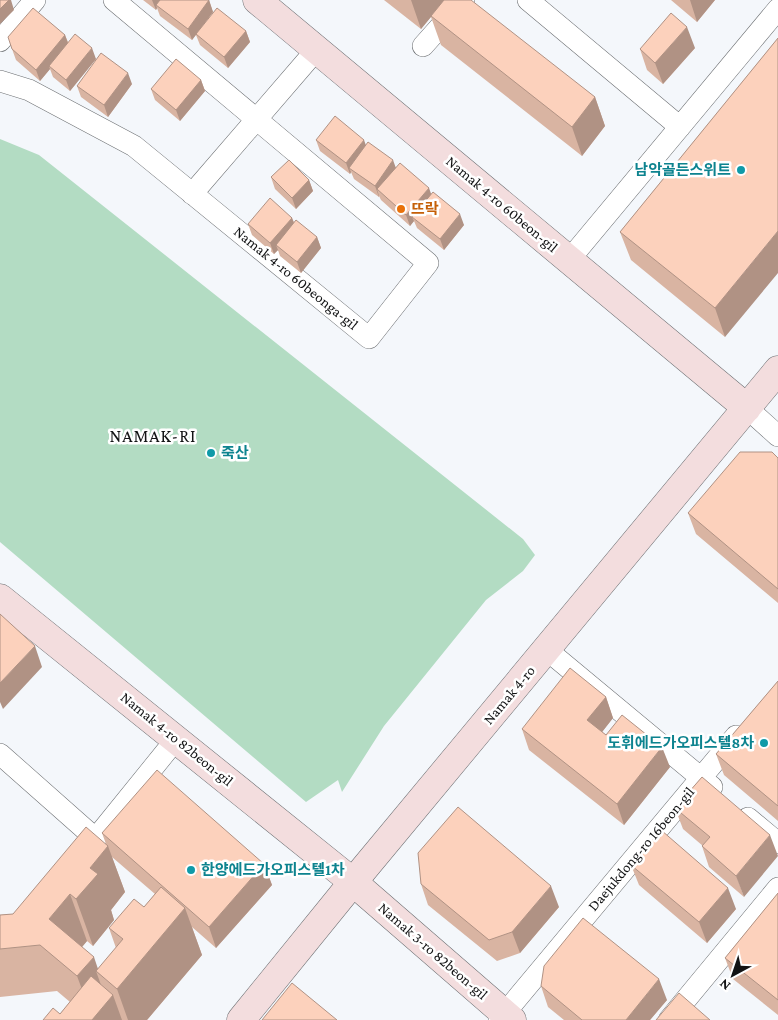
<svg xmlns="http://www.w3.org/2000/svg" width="778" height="1020" font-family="'Crimson Pro','Noto Sans KR',serif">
<rect width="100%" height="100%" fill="#f4f7fb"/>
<path fill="#b3dcc3" d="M0,139l39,16 484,384 12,16 -12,16 -37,29 -102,126 -42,66 -4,-12 -32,22 -306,-260z"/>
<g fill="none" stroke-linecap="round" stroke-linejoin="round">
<g stroke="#6c6f72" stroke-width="22">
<path id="street" d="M528,0l152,127
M0,41l35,-41
M423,46l41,-46
M0,81l29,9 105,56 235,192 59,-75 -314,-263
M192,194l125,-145
M569,260l209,-251
M747,408l31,28
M547,650l165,137
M0,754l96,85
M748,818l30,25
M80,858l97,-120
M499,1020l237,-284
M669,1020l109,-132"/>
</g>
<g stroke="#6c6f72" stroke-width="29">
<path id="secondary" d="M257,0l490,408
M0,598l353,284 159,138
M241,1020l112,-138 425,-512"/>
</g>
<use href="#street" stroke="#fff" stroke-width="21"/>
<use href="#secondary" stroke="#f3ddde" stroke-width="28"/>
</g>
<path fill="#d9b4a2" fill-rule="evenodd" d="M143,0h66l4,12 -8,11 41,8 4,11 -22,26 -28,-23 -4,-10 -4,5 -32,-24 -3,-8 -1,2z
M384,0h59l152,97 10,29 -23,30 -141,-111 -10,-28 -10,12z
M671,0h44l-18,22z
M65,35l3,7 28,17 -26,32 -17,-14 -3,-8 -10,12 -24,-21 -4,-11z
M778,38l-53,299 -94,-77 -11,-28z
M695,48l-32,36 -16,-14 -7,-21z
M201,80l4,11 -25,30 -25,-21 -4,-11z
M132,84l-24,33 -27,-20 -4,-11z
M316,140l50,5 65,49 33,31 -20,25 -27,-22 -3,-7 -4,5 -29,-26 -2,-4v1l-25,-18 -3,-7 -1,2 -30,-23z
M271,177l38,3 4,11 -17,18 -21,-20z
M292,218l2,4 23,15 4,11 -20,25 -21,-17 -2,-6 -4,4 -22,-19 -4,-11z
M778,458v145l-82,-69 -8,-21z
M778,681v140l-54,-46 -8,-21z
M606,697l7,21 -11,14 4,3 64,32 -46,58 -95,-75 -7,-21z
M702,777l42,120 -35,-30 -7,-21h1l-20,-17 -8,-21z
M102,833l162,31 8,21 -56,63 -24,-21 10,28 -55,65h-104l17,-6 10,-12 -13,-11 -57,6v-82l13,-1 93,-70zM112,857l43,37 -11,13 -35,21 7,20 -18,21 -16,-22 5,-6 6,5 21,-26 -3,-10 14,-18z
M631,865l105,44 -29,34 -68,-58z
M421,884l138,23 -39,46 -23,8 -69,-56z
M778,893v122l-45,-36 -8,-21z
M541,986l126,14 -17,20h-86l-16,-13z"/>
<path fill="#b09284" d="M9,0h2l3,10 -14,14v-15z
M152,0h12l-8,5 1,3 -1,2z
M209,0l4,12 -21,28 -4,-11z
M411,0h32l1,1 -23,28z
M690,0h25l-18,22z
M687,27l8,21 -32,36 -8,-21z
M246,31l4,11 -22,26 -4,-11z
M65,35l4,11 -20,20 1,3 -10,12 -4,-11z
M92,48l4,11 -26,32 -4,-11z
M128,73l4,11 -24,33 -4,-12z
M201,80l4,11 -25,30 -4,-11z
M595,97l10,29 -23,30 -10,-29z
M364,140l4,11 -19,17 2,4 -1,2 -4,-11z
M393,160l4,11 -20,18 2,7v1l-4,-11z
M309,180l4,11 -17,18 -4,-11z
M429,188l4,11 -21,18 2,4 -4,5 -4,-11z
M460,214l4,11 -20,25 -4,-11z
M292,218l4,11 -20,16 2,5 -4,4 -4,-11z
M778,231v42l-53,64 -10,-29z
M317,237l4,11 -20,25 -4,-11z
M35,646l7,21 -39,42 -3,-7v-19z
M606,697l7,21 -18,23 -8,-21z
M662,747l8,20 -46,58 -7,-21z
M770,835l8,21 -34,41 -8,-21z
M108,846l17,46 -14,18 3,10 -21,26 -17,-47 14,-31z
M264,864l8,21 -56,63 -7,-21z
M551,886l8,21 -39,46 -8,-21z
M728,888l8,21 -29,34 -8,-21z
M70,894l17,47 -21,25 -17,-47z
M185,908l17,47 -55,65h-19l-11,-31z
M94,957l6,18 -4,-4 11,31 6,-7 9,25h-30l1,-1 -16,-43z
M659,979l8,21 -17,20h-24z"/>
<path fill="#fcd1bc" stroke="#b09284" d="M0,0h9l-9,9z
M160,0h49l-21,29 -32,-24z
M444,0h27l124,97 -23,30 -141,-111z
M33,8l32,27 -29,35 -24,-21 -4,-12z
M217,8l29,23 -22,26 -28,-23z
M671,13l16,14 -32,36 -15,-14z
M75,34l17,14 -26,32 -17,-14z
M778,38v193l-63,77 -95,-76z
M101,53l27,20 -24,32 -27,-19z
M176,59l25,21 -25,30 -25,-21z
M335,116l29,24 -18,23 -30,-23z
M368,142l25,18 -18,26 -26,-18z
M289,160l20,20 -17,18 -21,-21z
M400,163l29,25 -23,27 -29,-26z
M433,192l27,22 -20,25 -28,-22z
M270,198l22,20 -22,25 -22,-19z
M296,220l21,17 -20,25 -21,-17z
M740,452h32l6,6v131l-90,-76z
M0,614l35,32 -35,37z
M570,668l36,29 -19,23 19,15 16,-20 40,32 -45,57 -95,-75z
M778,681v125l-62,-52z
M157,770l107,94 -55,63 -107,-94z
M702,777l68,58 -34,41 -34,-30 8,-9 -35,-29z
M458,807l93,79 -39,46 -23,8 -68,-56 -3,-31z
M86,827l22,19 -18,22 8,6 -22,25 -6,-5 -21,25 45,38 -17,19 -37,-31 -40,4v-34l13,-1z
M661,830l67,58 -29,34 -68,-57z
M161,887l24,21 -68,81 -21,-18 27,-32 -14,-11 25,-29 10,8z
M778,893v107l-53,-42z
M583,918l76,61 -33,41h-44l-41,-34 3,-20z
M91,976l22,19 -21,25h-49l10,-12 7,6z
M292,983l45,37h-75z
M679,993l31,27h-54z"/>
<g fill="#0f9aa8" stroke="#fff" stroke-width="2">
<circle cx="741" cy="170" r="5"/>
<circle cx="211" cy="453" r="5"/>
<circle cx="764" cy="743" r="5"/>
<circle cx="191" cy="870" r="5"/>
</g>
<circle fill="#e8710a" stroke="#fff" stroke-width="2" cx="401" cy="209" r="5"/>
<g text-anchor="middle" stroke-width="5" stroke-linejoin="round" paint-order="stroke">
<g font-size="15" font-weight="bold" fill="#0d838f" stroke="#fff" text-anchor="end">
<text x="731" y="175">남악골든스위트</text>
<text x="221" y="458" text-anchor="start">죽산</text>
<text x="754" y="748">도휘에드가오피스텔8차</text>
<text x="201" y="875" text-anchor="start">한양에드가오피스텔1차</text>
</g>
<g font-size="15" fill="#121314" stroke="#fff">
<text transform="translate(502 204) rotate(40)" y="5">Namak 4-ro 60beon-gil</text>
<text transform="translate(296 278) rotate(39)" y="5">Namak 4-ro 60beonga-gil</text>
<text transform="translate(509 695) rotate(-50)" y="5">Namak 4-ro</text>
<text transform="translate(177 739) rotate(39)" y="5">Namak 4-ro 82beon-gil</text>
<text transform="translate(641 849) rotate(-50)" y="5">Daejukdong-ro 16beon-gil</text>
<text transform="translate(433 951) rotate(41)" y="5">Namak 3-ro 82beon-gil</text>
</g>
<g font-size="15" font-weight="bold" fill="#c56008" stroke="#fff" text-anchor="start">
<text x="411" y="214">뜨락</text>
</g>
<g font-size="18" letter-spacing="1" fill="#121314" stroke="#fff">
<text x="153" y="442">NAMAK-RI</text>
</g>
</g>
<g transform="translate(733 975) rotate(220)" stroke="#ffffff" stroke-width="4" paint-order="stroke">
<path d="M0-4L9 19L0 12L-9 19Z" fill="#121314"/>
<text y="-8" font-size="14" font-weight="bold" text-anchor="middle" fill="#121314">N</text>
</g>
</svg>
